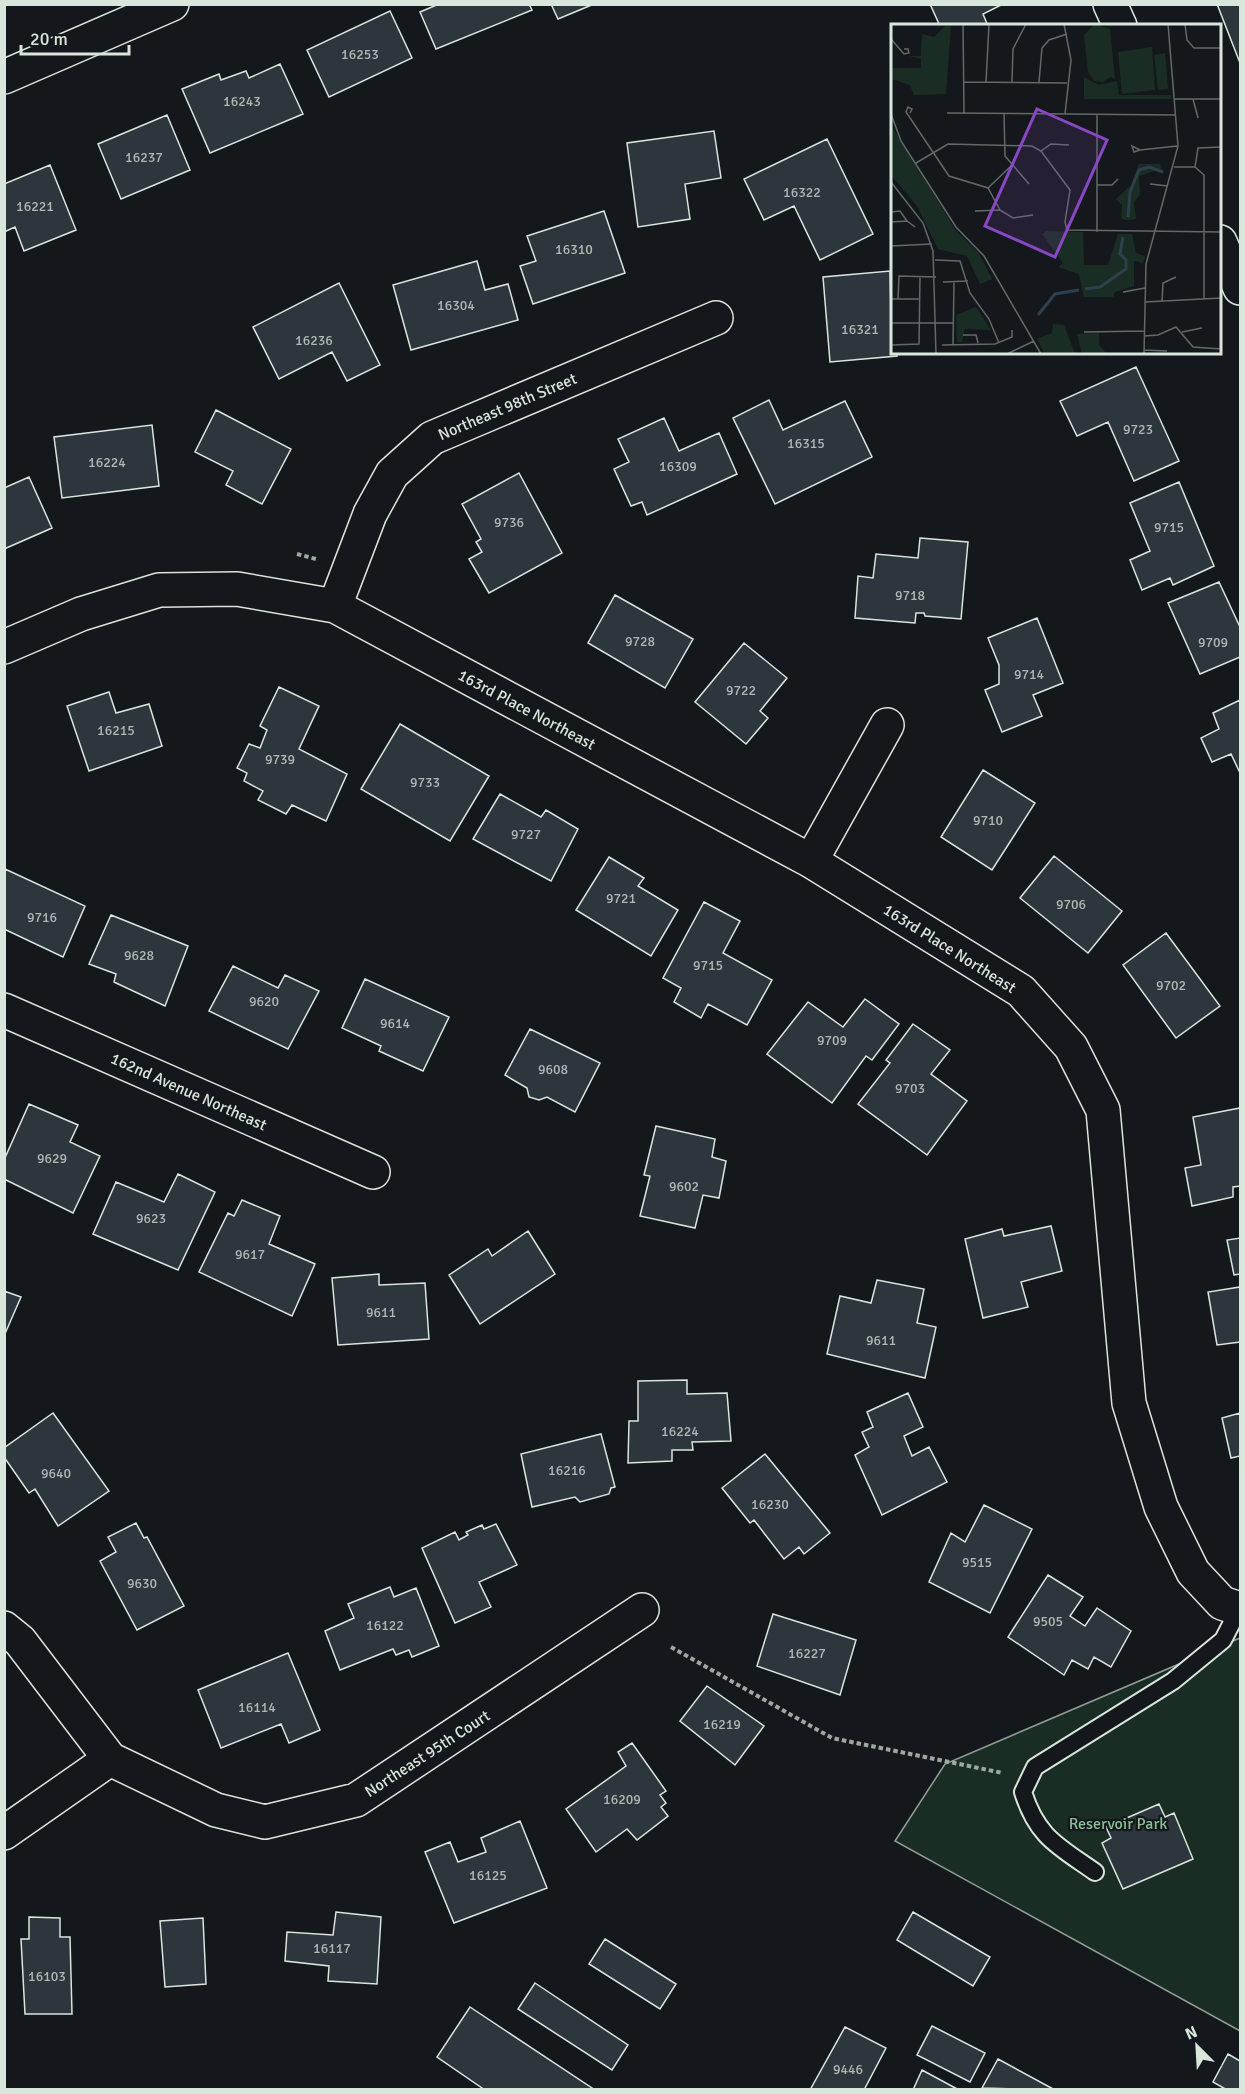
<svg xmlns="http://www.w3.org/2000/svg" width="1245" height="2094" font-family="Signika,sans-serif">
<rect width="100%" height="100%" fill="#14181c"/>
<path fill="#1a2d24" stroke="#939e99" stroke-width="1.5" d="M1240,1638v393l-345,-190 50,-77z"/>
<path fill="#2c363c" stroke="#d8e6dc" stroke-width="1.5" d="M439,4h90l3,6 -96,39 -16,-37z
M551,4h43l-36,15z
M930,4h73l-20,10 5,12h-48z
M1217,4h23v59z
M390,11l22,47 -83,39 -22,-47z
M280,64l23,50 -93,39 -28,-64 37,-15 2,6 25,-9 3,7z
M167,115l23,55 -69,29 -23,-55z
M714,131l7,47 -36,6 5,35 -52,8 -11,-84z
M827,139l46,95 -53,26 -26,-54 -30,14 -20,-41z
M50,165l26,65 -52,21 -9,-24 -11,5v-48z
M604,211l21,62 -92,31 -13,-38 16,-5 -9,-25z
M477,261l8,29 23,-6 10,36 -107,30 -18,-65z
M890,271l2,81h4l1,4 -67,6 -7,-85z
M339,283l41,82 -33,16 -15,-29 -53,27 -26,-52z
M1136,367l43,94 -45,20 -26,-59 -31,14 -17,-35z
M769,400l14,30 62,-29 27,56 -97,47 -42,-86z
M216,410l75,39 -29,55 -36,-19 7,-14 -38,-19z
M664,418l15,33 40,-18 18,41 -90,41 -5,-13 -11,4 -17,-37 15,-7 -11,-23z
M152,425l7,61 -97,12 -8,-61z
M519,473l43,80 -73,40 -20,-34 13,-7 -6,-10 5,-3 -19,-35z
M29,477l23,51 -48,21v-61z
M1179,482l35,84 -41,19 -3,-7 -28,12 -12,-30 20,-9 -20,-48z
M920,538l48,4 -7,77 -36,-3 -1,-3h-8l-1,10 -60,-5 3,-42 15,2 3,-24 42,4z
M1219,582l21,45v30l-40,17 -32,-71z
M615,595l78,44 -28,49 -77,-45z
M1037,618l26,65 -30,12 9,21 -40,16 -17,-42 14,-6v-19l-11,-27z
M744,643l43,35 -27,33 8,7 -22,26 -51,-42z
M279,687l40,19 -20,43 48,25 -21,47 -34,-16 -6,9 -28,-14 5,-9 -19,-10 3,-8 -10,-5 12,-24 11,4 7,-18 -7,-4z
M109,692l7,21 33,-9 13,42 -73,25 -22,-65z
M1240,700v73l-9,-19 -19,8 -11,-24 18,-9 -6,-16z
M400,724l89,52 -39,65 -89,-52z
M983,770l52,33 -43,67 -51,-33z
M500,794l41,23 5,-7 32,19 -27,52 -78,-42z
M1054,856l68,55 -34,42 -68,-55z
M609,857l35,21 -6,8 40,24 -27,46 -75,-46z
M5,869l80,37 -22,51 -59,-28z
M704,902l36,19 -17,32 49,27 -25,45 -39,-21 -7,14 -27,-16 7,-14 -18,-10z
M111,915l77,31 -23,60 -51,-24 2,-8 -27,-10z
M1166,933l54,73 -44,32 -53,-73z
M233,966l45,22 7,-13 34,16 -31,58 -79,-38z
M365,979l84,38 -26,54 -44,-20 2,-5 -39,-18z
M865,999l34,25 -27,36 -6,-4 -34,47 -65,-49 41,-52 35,25z
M913,1024l37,26 -19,24 36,27 -40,54 -69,-51 32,-41 -4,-3z
M530,1029l70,34 -25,49 -28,-15 -8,3 -10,-3 -2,-9 -22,-13z
M29,1104l49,21 -8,17 30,14 -27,57 -69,-34v-19z
M1240,1108v78l-7,1v10l-41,9 -7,-38 16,-3 -8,-48z
M656,1126l59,13 -3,18 14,4 -7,37 -16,-3 -8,33 -55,-12 10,-40 -6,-1z
M178,1174l37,18 -37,78 -85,-36 23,-52 48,20z
M242,1200l38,16 -11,28 46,20 -23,52 -93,-44 29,-59 6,3z
M1051,1226l11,45 -41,11 7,25 -45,11 -18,-79 37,-10 2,7z
M528,1231l27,43 -75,50 -31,-49 39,-26 4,7z
M1240,1238v36l-6,1 -7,-35z
M379,1274v11l46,-2 4,56 -91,6 -6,-67z
M877,1280l47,9 -7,34 19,4 -11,51 -98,-24 13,-58 31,7z
M1240,1287v55l-23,3 -9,-53z
M4,1291l17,6 -17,39z
M687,1380v14l40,-1 4,48 -39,1 1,8h-21v11l-44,2 1,-42h9v-40z
M908,1393l15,34 -19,9 8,20 17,-9 18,35 -65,33 -27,-60 14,-8 -7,-15 11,-5 -6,-15z
M53,1413l56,78 -51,35 -23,-37 -6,4 -25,-36v-9z
M1240,1413v43l-9,2 -9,-40z
M601,1434l14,53 -4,1 -2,6 -29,8 -5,-5 -43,10 -11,-53z
M765,1454l65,79 -26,21 -5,-7 -15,12 -30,-39 -4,3 -28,-35z
M984,1505l48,24 -42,84 -61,-31 22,-49 14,9z
M136,1523l8,15 3,-1 37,69 -47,24 -37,-69 16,-9 -8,-15z
M496,1524l21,41 -38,17 12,25 -36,16 -33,-75 33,-16 4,8 9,-5 -2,-3 16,-7 2,4z
M1048,1575l35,22 -13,19 15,10 12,-18 34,23 -20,36 -17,-10 -6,12 -16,-9 -8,15 -56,-38z
M390,1587l4,10 22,-9 23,58 -27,11 -3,-7 -13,5 -3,-6 -53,21 -15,-39 29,-13 -6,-14z
M773,1614l83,26 -16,55 -83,-29z
M288,1653l32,77 -31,13 -8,-19 -60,24 -23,-58z
M707,1686l57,40 -29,39 -55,-44z
M632,1743l34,48 -6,4 6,8 -5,4 7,9 -31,24 -10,-11 -31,23 -30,-43 60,-43 -8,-14z
M1159,1804l6,13 9,-4 19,46 -70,30 -21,-46 9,-5 -5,-11z
M520,1821l27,67 -93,35 -29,-71 25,-10 8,20 28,-10 -5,-14z
M336,1912l45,5 -4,67 -49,-3 1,-15 -44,-5 2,-29 46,3z
M913,1912l77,45 -17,29 -76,-46z
M29,1917l31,1v19h10l2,77h-47l-4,-75h8z
M203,1918l3,66 -41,3 -5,-66z
M605,1939l71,45 -16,25 -71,-45z
M535,1983l93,62 -16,25 -94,-61z
M470,2007l125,83h-110l-48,-33z
M932,2026l53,27 -15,29 -53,-27z
M845,2027l41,21 -22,42h-54z
M1228,2054l12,7v29h-13l-14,-8z
M998,2059l57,31 -73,-2z
M922,2070l37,20h-46z"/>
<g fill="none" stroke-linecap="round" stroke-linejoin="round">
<g stroke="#d8e6dc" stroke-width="20">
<path id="lane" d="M1095,1872c-37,-26 -58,-35 -72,-80l12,-25 138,-86 50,-41 16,-31"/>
</g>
<g stroke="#d8e6dc" stroke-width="36">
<path id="street" d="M1110,4l10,22
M4,77l168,-73
M1220,242l20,46
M335,606l35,-92 22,-40 40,-36 284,-120
M4,647l77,-33 78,-24 78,-1 98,17 476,255 210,130 50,56 32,63 26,293 32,104 32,65 29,31 18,6
M811,861l76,-136
M4,1010l369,162
M4,1628l16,13 90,118
M4,1833l106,-74 106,51 49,12 91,-22 286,-190"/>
</g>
<path stroke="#9da8a2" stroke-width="4" stroke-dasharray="4.5 3" stroke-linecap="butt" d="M297,554l19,5
M671,1647l161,91 171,35"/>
<use href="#lane" stroke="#14181c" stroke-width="16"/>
<use href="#street" stroke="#14181c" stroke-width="33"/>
</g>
<g text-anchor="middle" stroke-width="4.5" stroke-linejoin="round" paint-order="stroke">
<g font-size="14" fill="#adbab4">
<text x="360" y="59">16253</text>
<text x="242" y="106">16243</text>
<text x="144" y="162">16237</text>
<text x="802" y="197">16322</text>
<text x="35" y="211">16221</text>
<text x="574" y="254">16310</text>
<text x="456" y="310">16304</text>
<text x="860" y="334">16321</text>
<text x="314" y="345">16236</text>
<text x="1138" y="434">9723</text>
<text x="806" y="448">16315</text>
<text x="107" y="467">16224</text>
<text x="678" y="471">16309</text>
<text x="509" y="527">9736</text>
<text x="1169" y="532">9715</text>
<text x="910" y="600">9718</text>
<text x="640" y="646">9728</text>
<text x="1213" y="647">9709</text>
<text x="1029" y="679">9714</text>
<text x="741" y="695">9722</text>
<text x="116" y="735">16215</text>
<text x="280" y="764">9739</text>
<text x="425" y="787">9733</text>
<text x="988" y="825">9710</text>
<text x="526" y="839">9727</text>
<text x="621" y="903">9721</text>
<text x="1071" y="909">9706</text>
<text x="42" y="922">9716</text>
<text x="139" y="960">9628</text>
<text x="708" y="970">9715</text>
<text x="1171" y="990">9702</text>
<text x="264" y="1006">9620</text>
<text x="395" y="1028">9614</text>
<text x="832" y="1045">9709</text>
<text x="553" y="1074">9608</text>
<text x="910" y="1093">9703</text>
<text x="52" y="1163">9629</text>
<text x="684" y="1191">9602</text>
<text x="151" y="1223">9623</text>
<text x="250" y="1259">9617</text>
<text x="381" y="1317">9611</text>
<text x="881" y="1345">9611</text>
<text x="680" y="1436">16224</text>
<text x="567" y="1475">16216</text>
<text x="56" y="1478">9640</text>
<text x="770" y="1509">16230</text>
<text x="977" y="1567">9515</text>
<text x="142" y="1588">9630</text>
<text x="1048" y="1626">9505</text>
<text x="385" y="1630">16122</text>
<text x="807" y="1658">16227</text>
<text x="257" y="1712">16114</text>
<text x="722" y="1729">16219</text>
<text x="622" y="1804">16209</text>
<text x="488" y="1880">16125</text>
<text x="332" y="1953">16117</text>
<text x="47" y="1981">16103</text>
<text x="848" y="2074">9446</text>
</g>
<g font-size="16" fill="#d8e6dc" stroke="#14181c">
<text transform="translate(507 406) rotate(-23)" y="6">Northeast 98th Street</text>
<text transform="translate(527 709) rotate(28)" y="6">163rd Place Northeast</text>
<text transform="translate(950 948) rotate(32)" y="6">163rd Place Northeast</text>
<text transform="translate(189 1091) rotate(24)" y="6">162nd Avenue Northeast</text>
<text transform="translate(427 1753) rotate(-33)" y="6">Northeast 95th Court</text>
</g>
<g font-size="16" fill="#8ac095" stroke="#14181c">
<text x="1118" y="1829">Reservoir Park</text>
</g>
</g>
<g transform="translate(891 24)">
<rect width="330" height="330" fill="#14181c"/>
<path d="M56,0h4l-5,70 -32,1 -4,-10 -19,-6v-11h30v-9l-12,-3h12l1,-22 12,3zM204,0l15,5 5,50 -4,-2 -8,5 -9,-1 -6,-9 -4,-37zM261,23l3,43 -33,4 -4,-42zM274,29l3,36 -10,1 -4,-35zM193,53l15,8 18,-4 2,14h52l1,4h-88zM0,101l65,106 22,21 14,27 -12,5 -13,-28 -29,-7 -21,-43 -26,-31zM248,140h21l1,5 -22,7 1,18 -6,9 2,16 -10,1 -5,-2 1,-13 -6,-6 15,-14zM155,207l37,1 1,33h24l10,-31h14l4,19 9,3 -2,7 -9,-2v25l-19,6 -2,5h-29l-5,-23 -21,-7 5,-4 -21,-29zM85,283l15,23 -26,-1 -3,13h-5l-1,-27zM162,300l11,1 11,29h-30l-8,-15 15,-6zM208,309v12l8,9h-25l-5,-20z" fill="#1a2d24"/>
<path fill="none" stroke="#2f3f4d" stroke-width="3" d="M237,193l2,-25 9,-22 10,-3 14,5M194,265l15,-2 26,-18v-9l-6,-6 3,-17M147,291l17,-21 24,-4"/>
<path fill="none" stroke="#626a69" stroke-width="1.5" d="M72,0l1,89M173,0l7,36 -6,54M294,0l2,16 7,8h27M0,15l13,15 5,-1 -1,-4h-4M72,58l104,1M95,58l3,-58M121,58l1,-33 13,-25M148,58l3,-34 7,-8 18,-6M284,75h46M302,75l5,19M19,89l2,-4 -4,-2 -2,5 43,64 39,12 12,22M56,89l229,2M0,90l10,27 55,86 28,29 57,98M113,90l1,42 24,28M249,126l-6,2 -2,-6 8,4 37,-4M150,127l10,-7 18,1M25,139l32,-19 84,2 9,5 29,39 -5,32 2,8 154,2M283,143h21M304,143l9,8v125M304,143l3,-19 23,-1M0,158l32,41 10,28 3,103M259,160l18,2M206,161h15l6,-6M97,164l24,-23M84,187l25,-1 13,8 20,-3M0,188l9,-1 7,10M0,198l16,-1 8,6M206,208v-118M0,222l41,-2M44,236l25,1 10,32 19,26 10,24M52,258l25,-1M232,268l22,-4M0,275h28M7,275l1,-23 37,1M254,278l76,-4M271,278l1,-19 13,-6M0,299h63M193,308l60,-1M291,308l20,-4M72,311h13l2,8M253,312l14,-1 18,-8 17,20 28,2M62,320l1,-62M0,321l28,-1 1,-67M51,321l53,-1 17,-7v-7M253,326l23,1M116,330l27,-13M253,330l2,-90 32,-118 -10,-122"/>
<path fill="#8948c3" fill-opacity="0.15" stroke="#8948c3" stroke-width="3" d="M146,85l70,31 -52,117 -70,-31z"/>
<rect width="330" height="330" fill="none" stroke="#d8e6dc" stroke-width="3"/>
</g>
<rect width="1245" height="2094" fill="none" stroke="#d8e6dc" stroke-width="12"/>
<g transform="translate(1197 2046) rotate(336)" stroke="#14181c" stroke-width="4.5" paint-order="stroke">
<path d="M0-4.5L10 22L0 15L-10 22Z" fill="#d8e6dc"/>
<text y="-9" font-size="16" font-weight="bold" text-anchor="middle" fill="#d8e6dc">N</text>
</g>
<path d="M21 45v9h108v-9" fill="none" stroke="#d8e6dc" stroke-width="3"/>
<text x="30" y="45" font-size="18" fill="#d8e6dc" stroke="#14181c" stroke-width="4.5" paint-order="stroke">20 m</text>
</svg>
